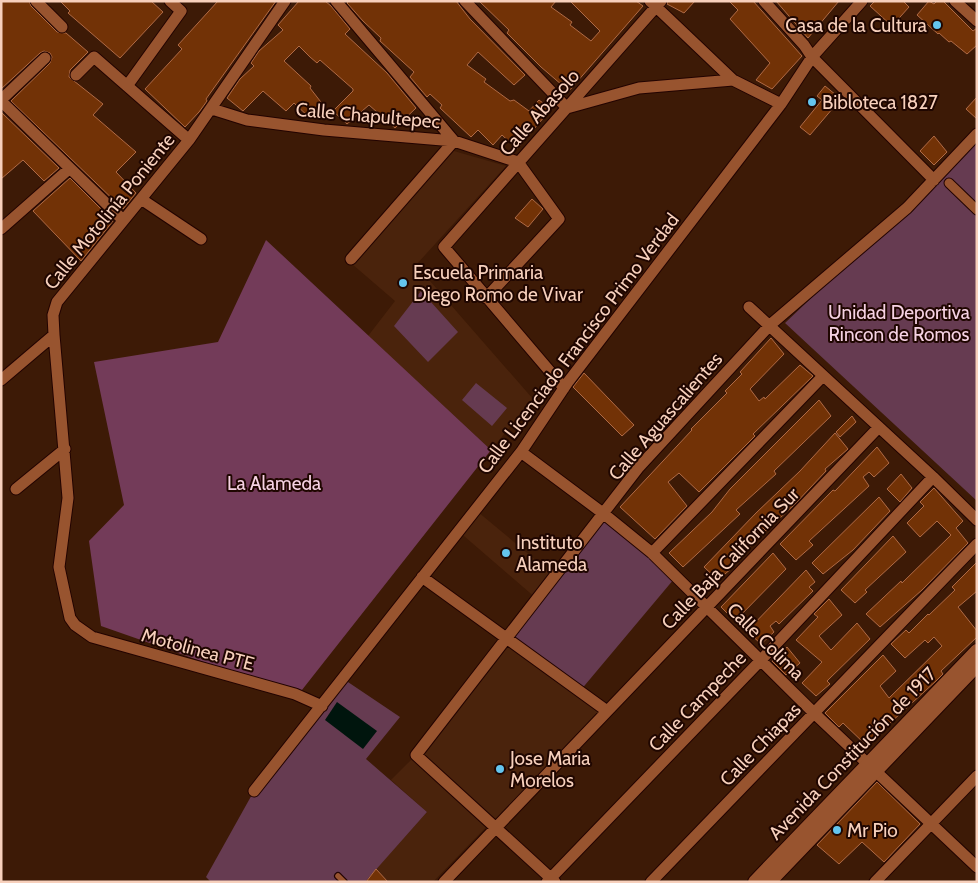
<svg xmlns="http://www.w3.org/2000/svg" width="978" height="883" font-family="Cabin,sans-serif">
<rect width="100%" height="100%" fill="#3d1a06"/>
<path fill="#4a230c" d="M447,149l59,17 -90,99 117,134 -42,51 -123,-114 27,-35 -43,-37z
M478,512l77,64 -18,23 -80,-69z
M506,638l101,73 -112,117 -5,-5 -57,59h-45l-12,-13 51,-57 -36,-32 25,-25z"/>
<path fill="#663b51" d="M977,140v361l-192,-178z
M421,291l37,41 -30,30 -34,-36z
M476,383l31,25 -15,18 -30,-26z
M604,514l70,65 -94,112 -74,-53z
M342,678l58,39 -34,42 61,53 -62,70h-154l-5,-5 48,-86z"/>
<path fill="#733b59" d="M266,240l225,210 -193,245 -197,-69 -12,-85 35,-36 -30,-143 124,-20z"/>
<path fill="#00150d" d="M337,702l40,29 -14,18 -38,-29z"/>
<path fill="#723206" stroke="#b06a45" d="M1,1h28l2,5 26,26 9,1 22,19 -18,18 -1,7 34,27 -10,11 43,37 -20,20 20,21 -13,16 -112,-108 39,-38 2,-6 -2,-4 -6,-2 -4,2 -39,36z
M60,1h91l12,11 -43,46 -52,-45 2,-2z
M218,1h58l-70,98 1,2 -8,11 -14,15 -40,-38 37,-40 -4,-4z
M299,1h26l6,5 19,23 -5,5 42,39 29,35 -21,20 -26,-23 -22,19 -14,-13 20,-20v-2l-33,-29 -3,3 -7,-6 -11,-11 -15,15 27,25 -1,2 14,18 -13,13 -17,-16 -8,8 -23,-20 -20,20 -16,-13 13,-19 14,-13 -3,-3 8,-12 24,-21 -5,-5z
M349,1h107l14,18 55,56 -11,10 -36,-33 -11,13 19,14 -2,3 26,19 4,-1 15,11 10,-11 12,9 -34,40 -15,-14 -9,10 -15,-15 -7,7 -31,-29 2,-3 -12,-11 -3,3 -17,-20 4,-5 -34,-31 1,-3 -18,-17 -16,-18z
M479,1h77l-5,6 21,15 -2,3 21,16 9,-10 -30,-30h66l7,5 -74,85 -28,-24 -34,-34 2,-3z
M668,1h27l-11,12 -17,-9z
M729,1h24l49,55 -30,33 -16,-9 14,-17 -40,-44 8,-9z
M776,1h63l-31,37z
M875,1h28l6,6 -17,19 -22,-20z
M929,1l5,3 3,-3h6l30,30 4,-3v17l-10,9 -16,-13 -2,1 -10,-9 -1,1 -21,-19z
M825,86l11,9 -2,2 5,4 -29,34 -10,-8 22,-27 -5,-4z
M977,97v22l-11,-10z
M1,112l58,56 -15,13 -21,-21 -22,19z
M934,136l13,16 -13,13 -14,-14z
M70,178l43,43 -32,40 -48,-50z
M532,199l11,10 -15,18 -13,-9z
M771,338l13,16 -34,35 9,12 5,-4 1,2 35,-34 13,11 -60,58 2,2 -56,56 -20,-19 -11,9 19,24 -32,33 -35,-32 72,-77 -1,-1 36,-36 -2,-2 17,-17 -2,-2z
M584,373l50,52 -12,11 -49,-49z
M819,400l12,16 -57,55 2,3 -40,36 4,4 -57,53 -14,-14 43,-41 18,-23z
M852,416l4,6 -16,15 -4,-5z
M835,433l13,16 -23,20 1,2 -32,34 -28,26 -3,-3 -6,5 3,4 -30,28 2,3 -14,12 -14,-13 52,-54 44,-42z
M877,447l12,16 -15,14 -5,-5 -6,5 6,9 -60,55 4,4 -17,15 -16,-16 53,-54 2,1z
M901,474l11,14 -12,14 -13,-13z
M934,488l29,33 -7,7 12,15 -46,47 -42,37 -14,-13 35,-33 1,2 49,-48 -14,-14 -17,16 -13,-14 17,-17 -4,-4z
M879,497l11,14 -37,39 -30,24 -11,-11z
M893,536l13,16 -41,38 2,2 -12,11 -14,-13z
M773,553l13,16 -51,52 -14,-14z
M977,562v29l-19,16 19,24v6l-36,34 2,3 -7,7 -70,64 -23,-22 -4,4 -14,-14 58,-58 13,16 -16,15 9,12 53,-52 -8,-9 -6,6 -3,-3 -20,18 -14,-14 15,-14 3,3 19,-19 1,1 26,-25 -3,-3z
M806,570l9,12 -6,5 4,4 -34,33 -3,-3 -6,5 4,6 -13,12 -14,-13z
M829,599l13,16 -23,21 12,14 26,-27 13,16 -43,42 3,3 -14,12 -14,-13 20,-21 -26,-22 22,-23 -4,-3z
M787,647l13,16 -14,12 -14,-14z
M877,782l43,42 -36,38 -22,-20 -23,22 -22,-19z
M376,869l12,13h-22z"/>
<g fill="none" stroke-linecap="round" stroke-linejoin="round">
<g stroke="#220300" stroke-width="8">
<path id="service" d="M338,876l6,6"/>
</g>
<g stroke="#220300" stroke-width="11">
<path id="pedestrian" d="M949,183l28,27"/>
</g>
<g stroke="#220300" stroke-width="13">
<path id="minor" d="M36,1l26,26
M285,1l-96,139 -132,162 -4,13 1,20 14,163 -9,69 11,51 5,7 17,12 203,57 27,12
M336,1l118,140 -103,118
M465,1l102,107 72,-20 94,-8
M650,1l83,79 48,24
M764,1l40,44 8,12 122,123
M955,1l22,20
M76,75l18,-18 95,83
M127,86l54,-75 -11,-10
M1,100l44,-42
M1,101l122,119
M212,109l35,11 77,10 130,11 64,21 41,57 -73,79
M141,199l60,40
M1,229l68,-60
M749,307l184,170 44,43
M1,380l53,-45
M564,388l-120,-141 217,-246
M521,452l83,62 48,39 162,160 163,154
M16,489l49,-40
M652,553l171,-177
M422,577l185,134
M254,791l267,-339 47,-70 213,-278 31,-47 50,-56
M444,882l434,-454
M547,882l214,-222 172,-183
M555,882l-139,-127 223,-288 131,-142 137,-117 70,-74
M651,882l326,-338
M875,882l102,-106"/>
</g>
<g stroke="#220300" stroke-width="16">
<path id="tertiary" d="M755,882l222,-231
M769,882l208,-217"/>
</g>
<use href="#service" stroke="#98542f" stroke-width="5.5"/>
<use href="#pedestrian" stroke="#98542f" stroke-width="9"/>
<use href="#minor" stroke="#98542f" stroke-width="11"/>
<use href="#tertiary" stroke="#98542f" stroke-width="14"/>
</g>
<g fill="#64c5ee" stroke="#1f0600" stroke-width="2">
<circle cx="937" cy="25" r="5"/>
<circle cx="812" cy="102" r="5"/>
<circle cx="403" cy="283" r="5"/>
<circle cx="506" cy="553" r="5"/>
<circle cx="500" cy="769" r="5"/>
<circle cx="837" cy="830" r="5"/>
</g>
<g text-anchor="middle" stroke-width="4" stroke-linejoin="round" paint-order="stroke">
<g font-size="19" fill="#f7d0bc" stroke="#1f0600" text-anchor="start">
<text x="927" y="32" text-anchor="end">Casa de la Cultura</text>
<text x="822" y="109">Bibloteca 1827</text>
<text x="413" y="279">Escuela Primaria<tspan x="413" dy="22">Diego Romo de Vivar</tspan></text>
<text x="516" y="549">Instituto<tspan x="516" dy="22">Alameda</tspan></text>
<text x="510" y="765">Jose Maria<tspan x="510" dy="22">Morelos</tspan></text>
<text x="847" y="837">Mr Pio</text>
</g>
<g font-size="19" fill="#f7d0bc" stroke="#1f0600">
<text transform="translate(539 112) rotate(-48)" y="7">Calle Abasolo</text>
<text transform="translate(368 115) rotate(5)" y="7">Calle Chapultepec</text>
<text transform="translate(109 211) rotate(-51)" y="7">Calle Motolinía Poniente</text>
<text transform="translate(578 343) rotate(-53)" y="7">Calle Licenciado Francisco Primo Verdad</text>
<text transform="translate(665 416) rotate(-49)" y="7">Calle Aguascalientes</text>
<text transform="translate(730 558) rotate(-46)" y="7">Calle Baja California Sur</text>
<text transform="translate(766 641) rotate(45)" y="7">Calle Colima</text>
<text transform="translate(198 649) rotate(15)" y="7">Motolinea PTE</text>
<text transform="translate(697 701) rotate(-46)" y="7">Calle Campeche</text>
<text transform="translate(760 744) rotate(-46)" y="7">Calle Chiapas</text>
<text transform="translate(852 753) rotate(-46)" y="7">Avenida Constitución de 1917</text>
</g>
<g font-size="19" fill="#f6d2e3" stroke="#1f0600">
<text x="899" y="319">Unidad Deportiva<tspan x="899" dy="22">Rincon de Romos</tspan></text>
<text x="274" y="490">La Alameda</text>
</g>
</g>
<rect width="978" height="883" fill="none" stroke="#f7d0bc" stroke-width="5"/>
</svg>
